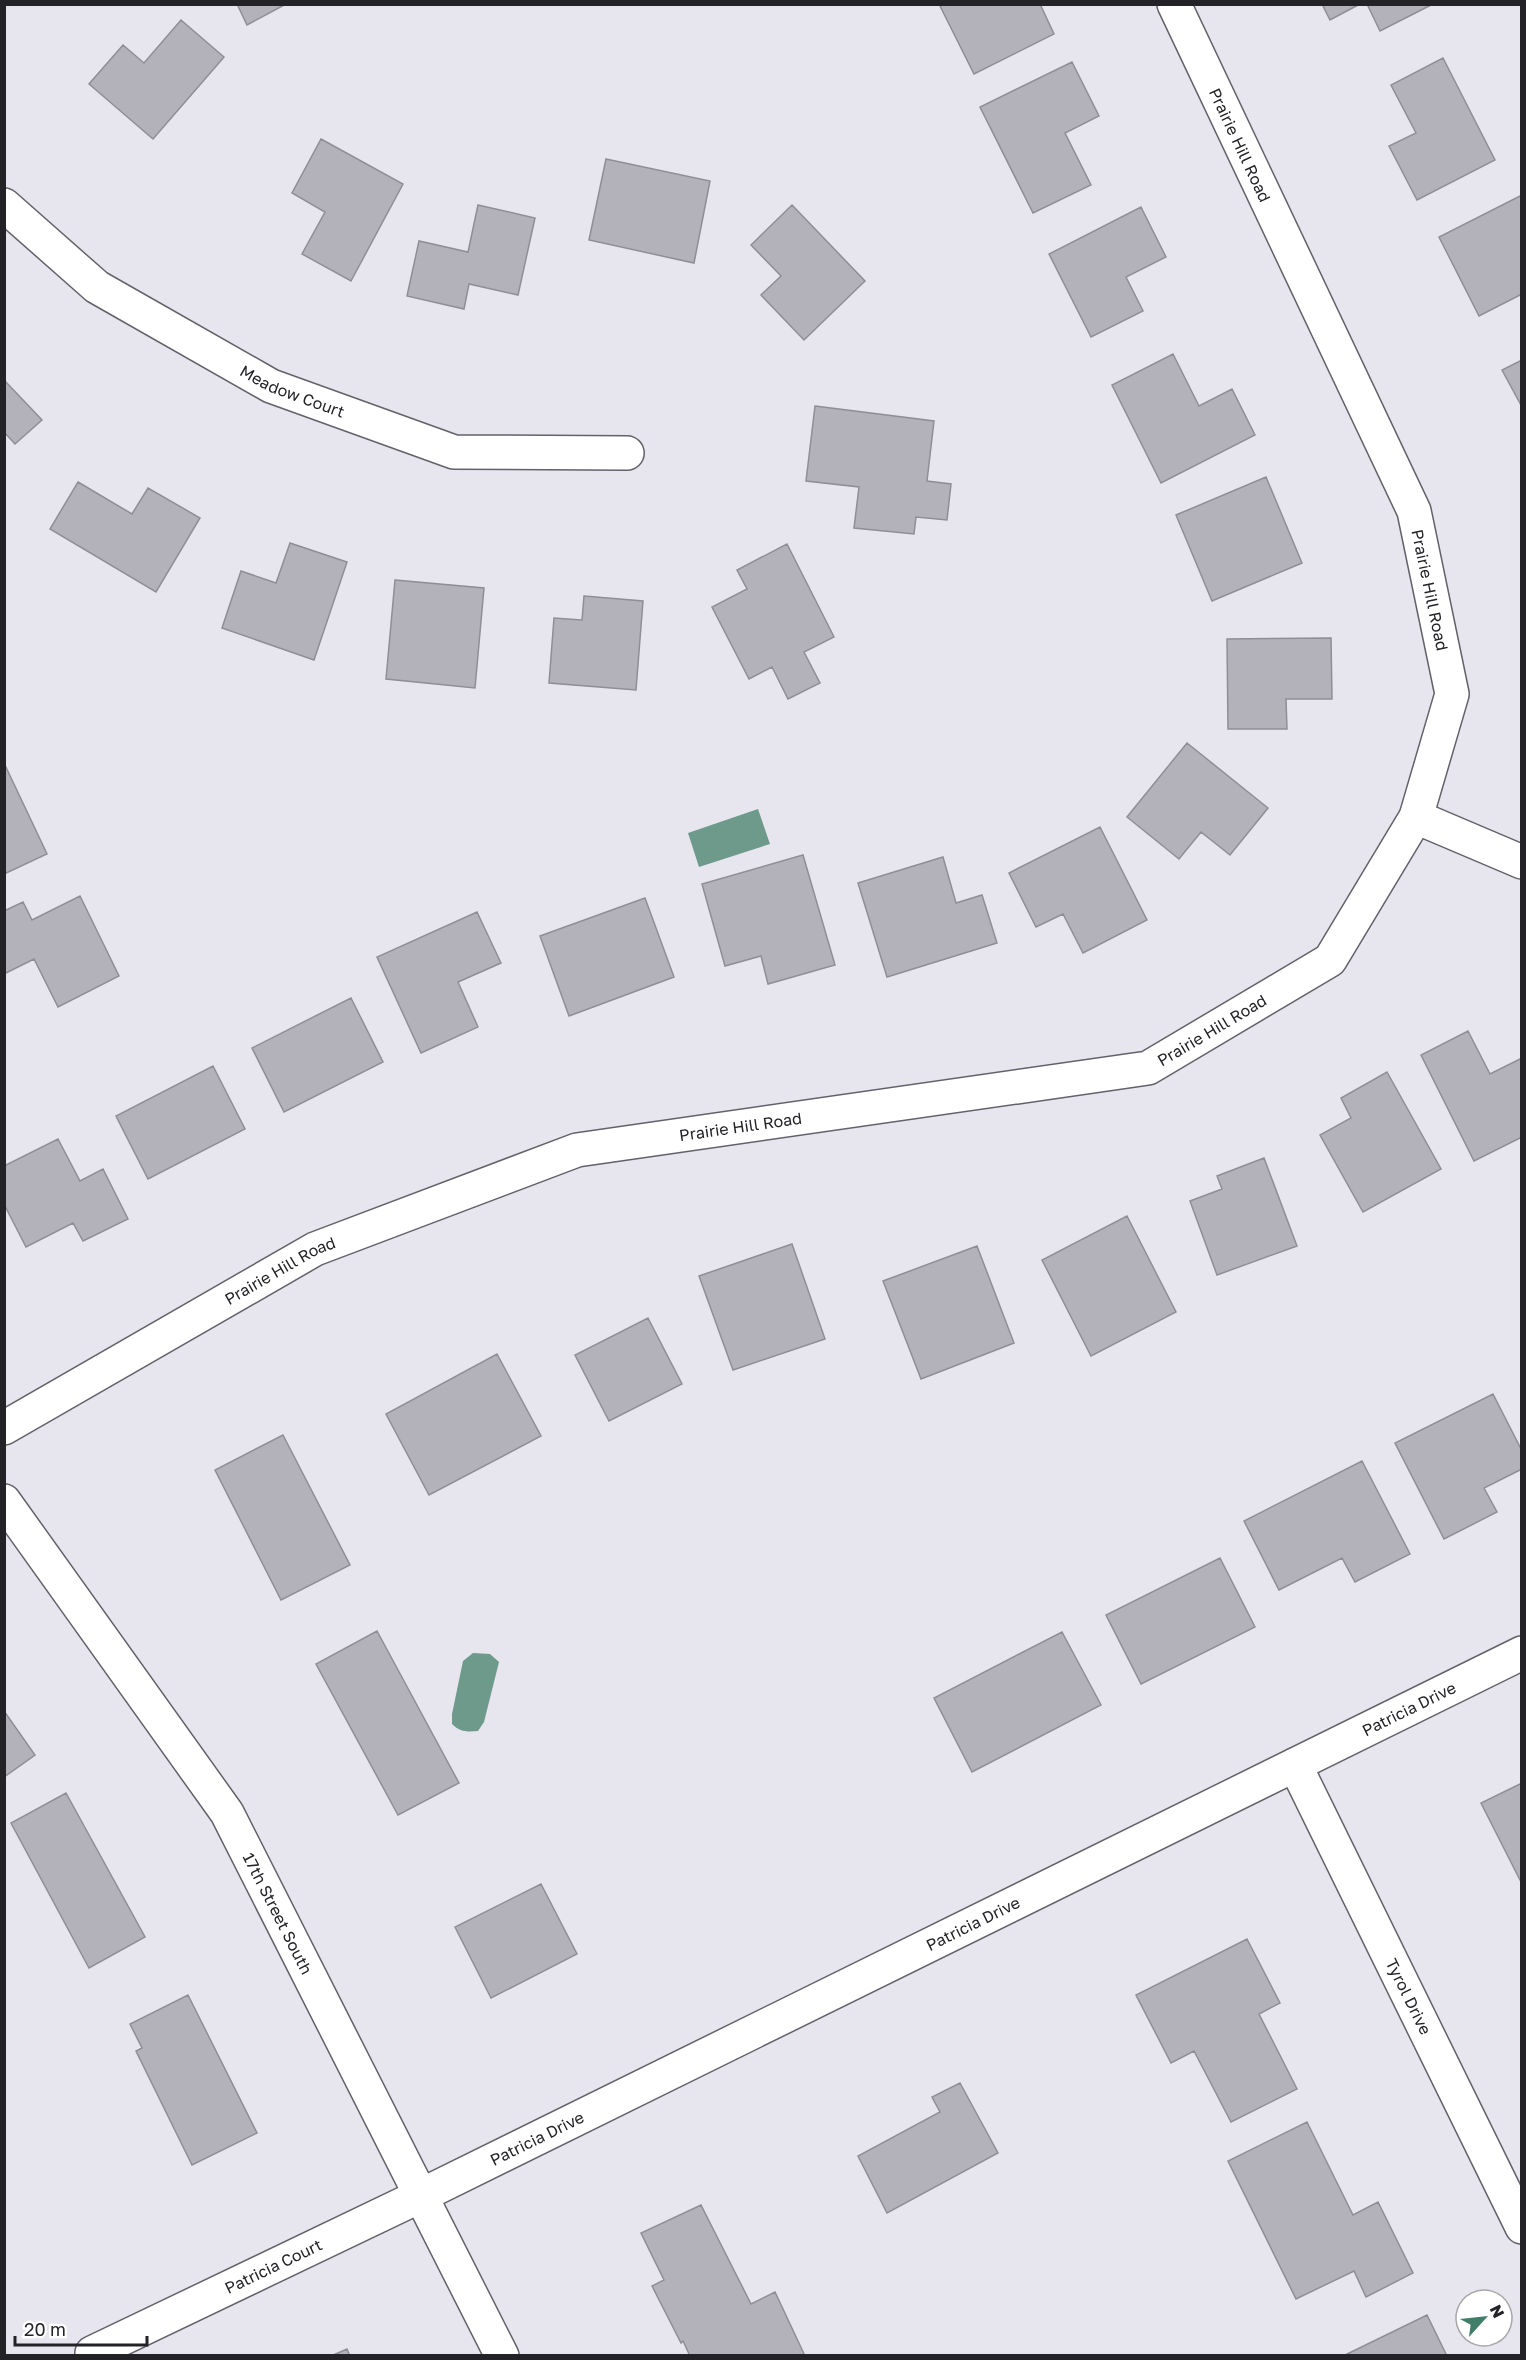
<svg xmlns="http://www.w3.org/2000/svg" width="1526" height="2360" font-family="'Golos Text',sans-serif">
<rect width="100%" height="100%" fill="#e7e6ee"/>
<path fill="#6e9a8b" d="M758,809l12,35 -71,23 -11,-34z
M473,1653l17,1 9,8 -15,60 -6,9c-11,1 -18,1 -26,-7v-10l11,-53z"/>
<path fill="#b3b2ba" stroke="#8f8e96" stroke-width="1.5" d="M237,4h49l-39,21z
M939,4h101l14,30 -80,40z
M1322,4h38l-30,16z
M1367,4h66l-53,27z
M181,20l43,37 -71,82 -64,-55 34,-39 21,18z
M1443,58l52,102 -78,40 -28,-54 27,-13 -25,-48z
M1072,62l27,54 -34,17 26,52 -58,28 -53,-106z
M321,139l82,45 -52,97 -49,-27 23,-42 -33,-19z
M606,159l104,22 -16,82 -105,-23z
M1522,195v99l-43,22 -40,-79z
M478,205l57,13 -17,77 -49,-11 -5,25 -57,-13 12,-55 49,11z
M792,205l73,76 -61,59 -43,-45 20,-19 -30,-31z
M1141,207l25,50 -40,20 17,34 -52,26 -42,-83z
M1173,354l26,52 33,-17 23,46 -94,48 -49,-98z
M1522,360v47l-20,-37z
M4,380l38,40 -27,24 -11,-12z
M815,406l119,15 -7,60 24,3 -4,36 -31,-3 -2,17 -60,-6 5,-41 -53,-6z
M1266,477l36,86 -90,38 -36,-86z
M78,482l54,32 16,-26 52,30 -44,74 -106,-63z
M290,543l57,19 -33,98 -92,-32 19,-57 35,12z
M787,544l47,93 -30,15 16,31 -32,16 -16,-32 -23,12 -37,-72 35,-18 -10,-19z
M395,580l89,8 -9,100 -89,-9z
M584,596l59,5 -7,89 -87,-7 5,-65 28,2z
M1331,638l1,61h-46l1,30h-59l-1,-90z
M1187,743l81,65 -38,47 -29,-23 -22,27 -52,-42z
M4,763l43,91 -43,20z
M1100,827l47,93 -64,33 -20,-39 -27,13 -27,-54z
M803,855l32,110 -67,19 -7,-28 -36,10 -23,-82z
M943,857l13,46 26,-8 15,48 -110,34 -29,-94z
M80,896l39,80 -61,31 -24,-48 -30,15v-63l19,-9 9,18z
M645,898l29,79 -105,39 -29,-80z
M477,912l24,51 -43,19 20,45 -57,26 -44,-96z
M351,998l32,64 -99,50 -32,-64z
M1468,1031l22,43 32,-16v79l-48,24 -53,-106z
M213,1066l32,63 -97,50 -32,-63z
M1387,1072l54,97 -78,43 -43,-77 31,-17 -10,-20z
M58,1139l22,42 23,-12 25,50 -45,22 -10,-18 -47,24 -22,-43v-38z
M1264,1158l33,88 -80,29 -27,-74 32,-12 -5,-13z
M1127,1216l49,96 -85,44 -49,-96z
M792,1244l33,95 -92,31 -34,-94z
M977,1246l37,97 -93,36 -38,-98z
M648,1318l34,66 -73,37 -34,-66z
M497,1354l44,82 -112,59 -43,-81z
M1493,1394l29,57v18l-38,19 13,24 -53,27 -49,-96z
M283,1435l67,130 -69,35 -66,-130z
M1362,1461l48,93 -55,28 -13,-24 -63,32 -35,-69z
M1220,1558l35,69 -114,57 -35,-69z
M377,1631l82,152 -61,32 -82,-151z
M1062,1632l39,73 -129,67 -38,-74z
M4,1711l31,44 -31,22z
M1522,1783v101l-41,-81z
M66,1793l79,144 -56,31 -78,-145z
M541,1884l36,70 -86,44 -36,-71z
M1247,1939l33,64 -21,11 38,75 -66,33 -37,-71 -23,12 -35,-68z
M188,1995l69,138 -65,32 -56,-114 6,-3 -12,-24z
M960,2083l38,70 -111,60 -29,-57 82,-44 -8,-15z
M1307,2122l46,93 25,-13 35,71 -47,24 -12,-26 -58,28 -68,-138z
M701,2205l50,99 24,-12 30,64h-115l-7,-15 -2,2 -29,-57 12,-6 -23,-47z
M1427,2315l20,41h-102v-1z
M347,2349l3,7h-19z"/>
<g fill="none" stroke-linecap="round" stroke-linejoin="round">
<g stroke="#636169" stroke-width="36">
<g id="minor">
<path id="s1" d="M4,205l93,82 174,99 183,66 173,1"/>
<path d="M1416,817l106,45"/>
<path id="s2" d="M4,1428l311,-179 262,-99 571,-82 182,-108 86,-143 36,-123 -38,-183 -240,-507"/>
<path id="s3" d="M1295,1765l227,462"/>
<path id="s4" d="M92,2353l330,-158 1100,-542"/>
</g>
</g>
<g stroke="#636169" stroke-width="36">
<g id="tertiary">
<path id="s5" d="M4,1501l223,312 275,543"/>
</g>
</g>
<use href="#minor" stroke="#fff" stroke-width="33"/>
<use href="#tertiary" stroke="#fff" stroke-width="33"/>
</g>
<g text-anchor="middle" stroke-width="4.5" stroke-linejoin="round" paint-order="stroke">
<g font-size="16" fill="#232226" stroke="#fff">
<text transform="translate(1240 145) rotate(65)" y="6">Prairie Hill Road</text>
<text dy="6" stroke="none"><textPath href="#s1" startOffset="346">Meadow Court</textPath></text>
<text transform="translate(1430 590) rotate(78)" y="6">Prairie Hill Road</text>
<text dy="6" stroke="none"><textPath href="#s2" startOffset="1290">Prairie Hill Road</textPath></text>
<text dy="6" stroke="none"><textPath href="#s2" startOffset="804">Prairie Hill Road</textPath></text>
<text dy="6" stroke="none"><textPath href="#s2" startOffset="318">Prairie Hill Road</textPath></text>
<text dy="6" stroke="none"><textPath href="#s4" startOffset="1466">Patricia Drive</textPath></text>
<text dy="6" stroke="none"><textPath href="#s5" startOffset="496">17th Street South</textPath></text>
<text dy="6" stroke="none"><textPath href="#s4" startOffset="980">Patricia Drive</textPath></text>
<text dy="6" stroke="none"><textPath href="#s3" startOffset="258">Tyrol Drive</textPath></text>
<text dy="6" stroke="none"><textPath href="#s4" startOffset="494">Patricia Drive</textPath></text>
<text dy="6" stroke="none"><textPath href="#s4" startOffset="201">Patricia Court</textPath></text>
</g>
</g>
<rect width="1526" height="2360" fill="none" stroke="#232226" stroke-width="12"/>
<g transform="translate(1484 2318) rotate(63)"><circle r="28" fill="#ffffff" stroke="#a7a7a8" stroke-width="1.5"/>
<path d="M0-4.5L10 22L0 15L-10 22Z" fill="#407e6a"/>
<text y="-9" font-size="16" font-weight="bold" text-anchor="middle" fill="#232226">N</text>
</g>
<path d="M15 2336v9h132v-9" fill="none" stroke="#232226" stroke-width="3"/>
<text x="24" y="2336" font-size="18" fill="#232226" stroke="#ffffff" stroke-width="4.5" paint-order="stroke">20 m</text>
</svg>
